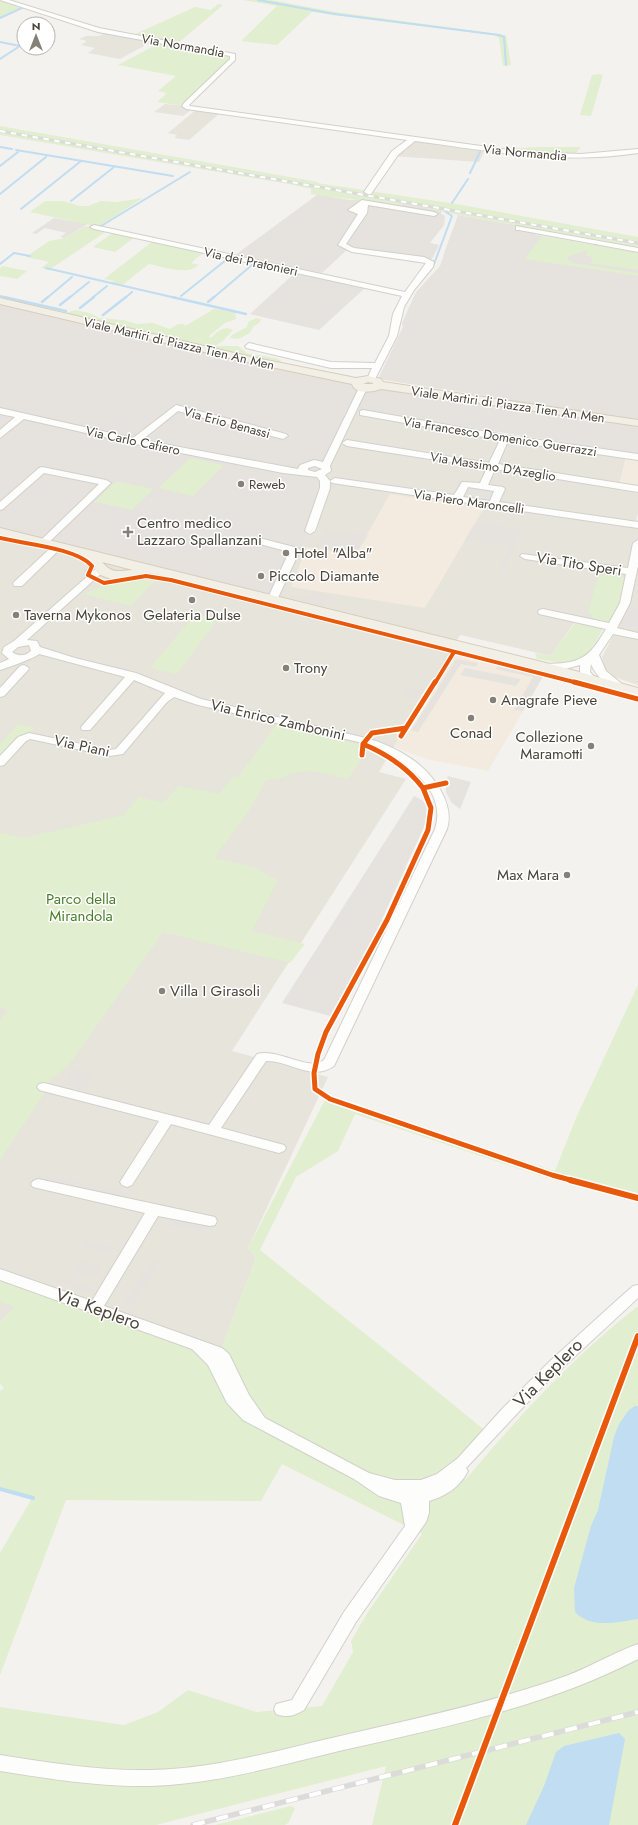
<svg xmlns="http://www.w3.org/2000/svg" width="638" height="1825" font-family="Jost,sans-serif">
<rect width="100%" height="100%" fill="#f4f2ee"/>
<path fill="#e7e4dc" d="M107,32l48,8 -35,19 -32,-6 7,-5 -14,-3 6,-4 -8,-2 7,-3h13z
M165,104l20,2 7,3 -9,7 -29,-4z
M197,109l23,4 -31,27 -15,-2 3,-3 -9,-2z
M412,140l73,10 -6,12 -87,-6z
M0,307l379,77 -21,30 142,25 126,18 -8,33 20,3v20l-2,7 2,2v163l-24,-8 -9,-9 -3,-11 12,-23 -11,-5 -29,-6 -23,33 -91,-21 -81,137 27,7 -174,272 96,26 -80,171 8,10 -34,89 -22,6 -169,-61 -31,30z"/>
<path fill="#f3ebdf" d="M627,456l11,2v30l-19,-3z
M390,494l94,14 -59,100 -134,-21 16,-40 49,7z
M454,652l91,22 -57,97 -62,-12 -32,-12z"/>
<path fill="#e6e2de" d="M317,195l32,5h21l30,6 4,-3 37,8v3l4,2 -1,9 -14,18 9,2 -7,14 -83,-11 -27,25 -88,-17z
M458,215l77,14 -4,5 107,19v167l-260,-41 25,-52 -1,-4 14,-31 24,-26z
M296,272l69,16 -46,42 -69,-16z
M0,303l245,58 393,64v29l-292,-46 -36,123 -38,69 -272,-68z"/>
<path fill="#e1eecf" d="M0,0h2l22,7 -24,11z
M243,0h28l64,12 171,23 5,30 -8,1 -4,-28 -5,-3 -182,-23 -35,33 -36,-4 36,-35z
M218,4l5,1 -46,39 57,12 -49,50 -28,-4 10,-9 -9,-2 18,-15 -58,-11 43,-23 -30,-6 64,-29 16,3z
M600,74l3,1 -12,41 -11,-1 12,-40z
M0,126l318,56 -1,1 139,21 182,33v10l-180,-32 -54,-12 -4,3c-29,-6 -59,-7 -89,-12v-5l-22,-5 -289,-49z
M543,147h38l-6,7 -27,1 -40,-4 10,-3z
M143,198l-45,29 -68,-15 15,-11h18l17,5h8l13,-5 16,1z
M85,226l22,5 -58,39 -8,-2 8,-6 -23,-5 23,-16 16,-3z
M114,232l21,5 -20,15 -22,-5z
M542,236l96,17v17l-49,-7 3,-2v-4l-7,-2 3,-5 -20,7v3l6,3 64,10v3l-114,-17z
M153,241l51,11 -13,11 8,2c-13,11 -35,2 -50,-1l-28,22 -10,-2 3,-3 -10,-2z
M3,266l24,5 -10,8 -17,-3v-8z
M214,309l21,3 1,7 -11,4 -15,12 -1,2h3c6,-6 12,-12 21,-7l-10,11 -8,5h23l9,7 28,5 7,3 -4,2 -60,-12v-3l-152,-35 9,-3 15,3 9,5 24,2 14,4 16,-1 17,6 8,-5h6l1,2z
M256,318l5,1 -1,3 -7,5 -3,6 -12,6 -8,-1 2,-3 15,-8 1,-5z
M190,458l34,7 -31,31 -35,-8z
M116,481l38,8 -22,21 -38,-8z
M599,574l29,4 -13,39 -6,7 -14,-3 -4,-7 -3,-1z
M142,580h14l-25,26 -48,-12 22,-9z
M195,614l23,5 -41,55 -27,-6z
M575,623l28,6c-22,38 -22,37 -66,30l-2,-6 16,3z
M18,724l17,4 -35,40v-24z
M277,724l93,23 -22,32c-13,-2 -27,-7 -40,-8 -15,0 -27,9 -42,9l-18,32 -34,46 43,10 6,5 15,7 -26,51 53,13 -15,19 -127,-31 -95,134 -20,15 3,2 -51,77v-140l8,-10 -8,-2v-175l24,5 100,-23 15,-18 24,6 16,-17 40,8 15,-18 4,1z
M638,985v217l-88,-23 -195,-65 -17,37 -42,26 -36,73c74,60 150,118 223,179l-26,32 -9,9 18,9c52,-62 107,-122 172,-173v519h-266l14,-59 -230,59h-156v-118l124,18 34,-13 30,-22 68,22 66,-6 31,-54 -2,-11 17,-29 54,-78 -140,-70 -21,37 -195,-1 -66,175v-122l32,-55 -32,-9v-98l4,-3 -4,-4v-62l15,-15 -15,-6v-20l200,72 22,-6 34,-89 -8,-10 79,-152 228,75 21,-53z
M291,1806l4,2 -6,14 -4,3h-70z"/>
<path fill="#e6e3df" d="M317,195l32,5 10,1 -11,6 -38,-7z
M54,218l33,6 -22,14 -5,-1 6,-4 -21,-5 -9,6 -4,-1z
M497,222l38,7 -4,4 11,3 -24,31 -75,-11 9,-25 36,3z
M465,484l35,5 -7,15 -36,-5z
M94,502l33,7 -12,12 4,1 -26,24 -27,-6 -4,4 -11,-2z
M475,523l48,7 -21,43 -3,-1 10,-25 -44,-7z
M325,530l43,5 -12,19 -41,-6z
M314,592l16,3 -8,11 -33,-9 3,-3 16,4z
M630,607l8,1v22l-15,-3 -2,-2z
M456,659l22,4 -2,4 -15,-3 -43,68 -7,-1z
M498,666l45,10 -20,35 -9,-1 19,-33 -38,-8z
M465,668l56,11 -5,7 -56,-11z
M406,687l17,4 -6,8 -18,-4z
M448,776l23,6 -11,27 -9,-7 -5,-10v-9z
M414,796l8,4 4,5 2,9 -5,15 -46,101 -47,86 -48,-13z
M73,1069l21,6 -11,15 -21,-6z
M38,1174l88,17 3,4 -3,4 -92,-19z
M172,1218l36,8 -3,7 -37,-8z
M85,1240l29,8 -4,5 -29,-7z
M153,1257l9,3 -30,47 -9,-2z
M82,1260l21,6 -9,13 -20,-6z
M60,1277l35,12 -4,5 -35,-12z"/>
<path fill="#c0ddf1" d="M635,1406h3v213c-20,3 -47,10 -63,-7l-1,-24 17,-62 7,-16 16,-73 5,-13 10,-14z
M619,1733l6,6 -16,86h-83l18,-39 12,-34 8,-6z"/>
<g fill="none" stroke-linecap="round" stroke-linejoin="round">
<path stroke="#c0ddf1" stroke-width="2" d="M258,0l76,14 165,21 5,2 2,28
M0,18l24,-11
M0,42l20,4 -20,13
M0,147l12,2
M16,150l157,26
M0,166l18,-14
M470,173l10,-21
M0,194l46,-37
M71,201l43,-34
M452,203l16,-24
M21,209l60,-48
M101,226l89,-54
M0,264l14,-11 16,3
M46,268l130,30
M429,271l5,-7 18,-48 -6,-4
M0,296l8,2
M181,296l45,-36
M47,298l25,-21
M69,298l20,-16
M92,298l15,-12
M125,298l7,-6
M213,298l39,-33"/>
<path stroke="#c0ddf1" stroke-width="2.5" d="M4,297l62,14
M172,297l74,17
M42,302l6,-5
M208,302l6,-5
M60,305l10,-8
M80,308l14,-11
M103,315l23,-18"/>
<path stroke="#c0ddf1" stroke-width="4" d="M0,1489l33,9"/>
<g stroke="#d2d0cb" stroke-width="2">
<path id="minor" d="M0,0h9l90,28 136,26v6l-46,45 1,1 334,46 57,2 57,-5v4c-75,12 -149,-2 -223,-12l-17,14 -27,39h-3l-4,-2 28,-41 15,-11 -221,-31 -4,-3 2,-3 46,-44v-3l-132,-24z
M362,200l72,12 4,2 -4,2 -66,-11 -1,8 -21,31 8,4 70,9 10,5 -1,5 -19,23 -10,17 -7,29 -22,43 -4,3 -4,-3 5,-11h-41l-85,-20 -1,-2 4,-3 82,19 44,1 14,-27 4,-22 9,-18 -308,-67 -4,-2 4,-2 311,67 21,-29 -74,-11 -14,-7 20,-31 -10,-4z
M516,226l122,22v4l-119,-22h-3z
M363,385l4,3 -37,78 1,5 -6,4 5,6v7l-15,43 -5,3 -5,-3 15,-43v-7l-3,-4 -34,-4 -148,-29 -111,-25 -24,19v-8l15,-13 -15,-3v-6l133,30 43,-33 110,29 2,2 -5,3 -105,-28 -36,29 156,29 2,-4 14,-5 9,2 36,-74zM315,466l7,3 -7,3 -7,-2v-2z
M363,410l142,25 133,19v6l-130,-19 -10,23 140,22v6l-143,-23 -7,16 15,2 2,2 -6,13 139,20v6l-306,-45 -2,-2 5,-3 119,17 8,-13 18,1 7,-15 -140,-22 -5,-3 5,-3 142,23 11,-23 -140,-25v-4zM468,487l26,4 -4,10 -27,-4z
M42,467l64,13 5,3 -65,62h-6l-2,-2 2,-2 59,-57 -55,-11 -41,36 -3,1v-8l39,-34z
M263,539l35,9 2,2 -23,50 -5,3 -5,-3 22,-48 -29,-8 -2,-2 2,-2z
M638,540v26l-8,37 -13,25 21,5v6l-25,-5 -14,21 7,16 16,13 1,2 -1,2c-13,3 -27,-14 -31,-24l-1,8 6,7 -5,3 -4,-1 -7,-9v-7l-15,4h-24l-1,-2 1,-2c8,-2 15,-1 23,-2 24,-3 30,-15 42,-34l-67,-15 -1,-2 1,-2 4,-1 66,14 11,-20 6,-29 -101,-15 -5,-3 2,-2 106,14 5,-25z
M58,543l3,1 2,2 -2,2 -39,38h-8l-1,-2 1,-2 41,-38z
M101,566l5,3 -2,2 -77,69 10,1 3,6 35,11 61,15 65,26 169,40c30,10 57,25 72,54 6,12 9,23 5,36l-113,237c-22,16 -45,-6 -68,-5l-45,67 63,17 2,3 -2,3 -5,2 -108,-29 -39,61 -5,2 -5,-2 -2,-3 39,-61 -120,-31 -2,-3 2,-3 5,-1 165,42 48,-71c21,-6 52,18 67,6l111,-231c14,-44 -39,-73 -72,-86l-165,-38 -24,-8 -7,5 -44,52 -13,2 -80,-17 -4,2 -22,24 -4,1v-10l18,-19 11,-4 81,17 6,-1 49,-56 -31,-13 -44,50h-8l-1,-2 1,-2 43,-49 -86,-23c-4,4 -32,14 -39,16v-7l9,-4 -7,-6 2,-6 10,-6 84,-74zM29,645l2,6c-6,5 -12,6 -19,1l6,-5z
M24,665l5,3 -1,2 -24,26 -4,1v-9l20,-22z
M38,1179l177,38 2,4 -2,4 -5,1 -52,-10 -54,90 118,42 7,6 20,41 16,23 104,55 26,7h26l16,-6 21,-16 44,-49 48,-48 66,-60 17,-15 5,-1v13l-94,87 -78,83 2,3c-8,16 -22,25 -39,30v12l-3,9 -70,100 -52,88c-10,6 -17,8 -28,4l-2,-5 2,-5 16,-4 52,-88 61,-86 -4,-23 -22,-7 -25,-17 -111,-59 -16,-17 -19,-38 -16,-16 -192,-69v-11l92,32 53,-88 -112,-26 -2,-3 2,-3z
M638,1644v15c-92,48 -198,69 -299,92 -62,15 -124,33 -188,35 -51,1 -101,-7 -151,-15v-16c50,8 100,16 151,15 63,-1 124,-19 185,-33 76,-18 155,-34 230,-61 24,-9 47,-23 72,-32z"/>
</g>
<g stroke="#d6cebb" stroke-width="2">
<path id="major" d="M0,298l247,58 109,22 12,-2 13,3 2,3 255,38v6l-257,-37c-8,3 -26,6 -29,-5l-105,-22 -247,-58zM368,382l5,1v1h-10z
M0,528l550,136 88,24v8l-478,-121 -13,-2 -6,4 -30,2 -13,-5 -6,-9 -10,-6 -1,-5 -81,-18zM102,562l31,8c-15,1 -21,4 -31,-8z"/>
</g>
<use href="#minor" fill="#fdfdfc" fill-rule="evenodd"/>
<use href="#major" fill="#f2efe6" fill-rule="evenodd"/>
<g stroke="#dbdbda" stroke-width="3">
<path id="rail-far1" d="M0,131l638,112"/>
</g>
<g stroke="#dbdbda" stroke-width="5.5">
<path id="rail" d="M193,1825l445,-113"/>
</g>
<use href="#rail-far1" stroke="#fff" stroke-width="2" stroke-dasharray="5.5" stroke-linecap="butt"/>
<use href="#rail" stroke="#fff" stroke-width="4" stroke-dasharray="12" stroke-linecap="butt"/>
<g stroke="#fff" stroke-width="6">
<path id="cycleway-far2" d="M0,538c24,6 77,10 92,28l-4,9 16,8 42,-7 25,4 407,103
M435,683l19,-31"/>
</g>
<g stroke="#fff" stroke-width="8">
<path id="cycleway-far1" d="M574,682l64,17
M401,736l34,-54
M363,744c24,10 44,23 60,44
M362,755l1,-11 9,-11 34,-5
M446,783l-23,5 8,20 -3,22 -41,90 -61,112 -8,22 -4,19 1,16 15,10 222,76 22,6"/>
</g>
<g stroke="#fff" stroke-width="9">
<path id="cycleway" d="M570,1180l68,18
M455,1825l183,-489"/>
</g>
<use href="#cycleway-far2" stroke="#e8590c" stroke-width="4"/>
<use href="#cycleway-far1" stroke="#e8590c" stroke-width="5"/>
<use href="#cycleway" stroke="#e8590c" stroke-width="6"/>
</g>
<g fill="#868178" stroke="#fff" stroke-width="1.5">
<circle cx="241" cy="484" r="4"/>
<path d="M126 526h4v4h4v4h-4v4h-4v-4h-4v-4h4z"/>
<circle cx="286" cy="553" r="4"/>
<circle cx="261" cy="576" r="4"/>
<circle cx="192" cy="600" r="4"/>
<circle cx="16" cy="615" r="4"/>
<circle cx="286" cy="668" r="4"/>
<circle cx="493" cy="700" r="4"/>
<circle cx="471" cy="718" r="4"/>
<circle cx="591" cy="746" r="4"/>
<circle cx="567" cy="875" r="4"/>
<circle cx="162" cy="991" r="4"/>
</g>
<g text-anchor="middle" stroke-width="3" stroke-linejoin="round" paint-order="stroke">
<g font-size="13" fill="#4b4439" stroke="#fff">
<text transform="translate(183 45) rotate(10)" y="5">Via Normandia</text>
<text transform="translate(525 152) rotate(5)" y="5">Via Normandia</text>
<text transform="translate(251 261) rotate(12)" y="5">Via dei Pratonieri</text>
<text transform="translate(179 343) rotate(13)" y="5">Viale Martiri di Piazza Tien An Men</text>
<text transform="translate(508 404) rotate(8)" y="5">Viale Martiri di Piazza Tien An Men</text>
<text transform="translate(227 422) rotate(15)" y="5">Via Erio Benassi</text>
<text transform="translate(500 436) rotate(9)" y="5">Via Francesco Domenico Guerrazzi</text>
<text transform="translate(133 440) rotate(12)" y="5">Via Carlo Cafiero</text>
<text transform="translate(493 466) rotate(9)" y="5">Via Massimo D'Azeglio</text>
<text transform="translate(469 501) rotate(8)" y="5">Via Piero Maroncelli</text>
</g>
<g font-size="13" fill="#4b4439" stroke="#fff" text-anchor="start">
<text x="249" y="489">Reweb</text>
</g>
<g font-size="15" fill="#4b4439" stroke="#fff" text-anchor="start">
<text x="137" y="528">Centro medico<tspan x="137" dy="17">Lazzaro Spallanzani</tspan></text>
<text x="294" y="558">Hotel "Alba"</text>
<text x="269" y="581">Piccolo Diamante</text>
<text x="24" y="620">Taverna Mykonos</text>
<text x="192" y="620" text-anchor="middle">Gelateria Dulse</text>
<text x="294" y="673">Trony</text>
<text x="501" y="705">Anagrafe Pieve</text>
<text x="471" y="738" text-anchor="middle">Conad</text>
<text x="583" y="742" text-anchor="end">Collezione<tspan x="583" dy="17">Maramotti</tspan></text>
<text x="559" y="880" text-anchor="end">Max Mara</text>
<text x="170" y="996">Villa I Girasoli</text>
</g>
<g font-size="15" fill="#4b4439" stroke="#fff">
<text transform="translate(579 564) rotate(9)" y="5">Via Tito Speri</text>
<text transform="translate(278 720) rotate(13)" y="5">Via Enrico Zambonini</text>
<text transform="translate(82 746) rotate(12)" y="5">Via Piani</text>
</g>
<g font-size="15" fill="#4a7f2a" stroke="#fff">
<text x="81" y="904">Parco della<tspan x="81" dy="17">Mirandola</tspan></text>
</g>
<g font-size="18" fill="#4b4439" stroke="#fff">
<text transform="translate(98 1309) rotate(20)" y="6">Via Keplero</text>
<text transform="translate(548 1373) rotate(-45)" y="6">Via Keplero</text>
</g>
</g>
<g transform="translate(36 36)"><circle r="19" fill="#ffffff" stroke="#b7b4b0"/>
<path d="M0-3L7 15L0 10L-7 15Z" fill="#868178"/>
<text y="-6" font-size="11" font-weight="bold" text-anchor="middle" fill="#4b4439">N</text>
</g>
</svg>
